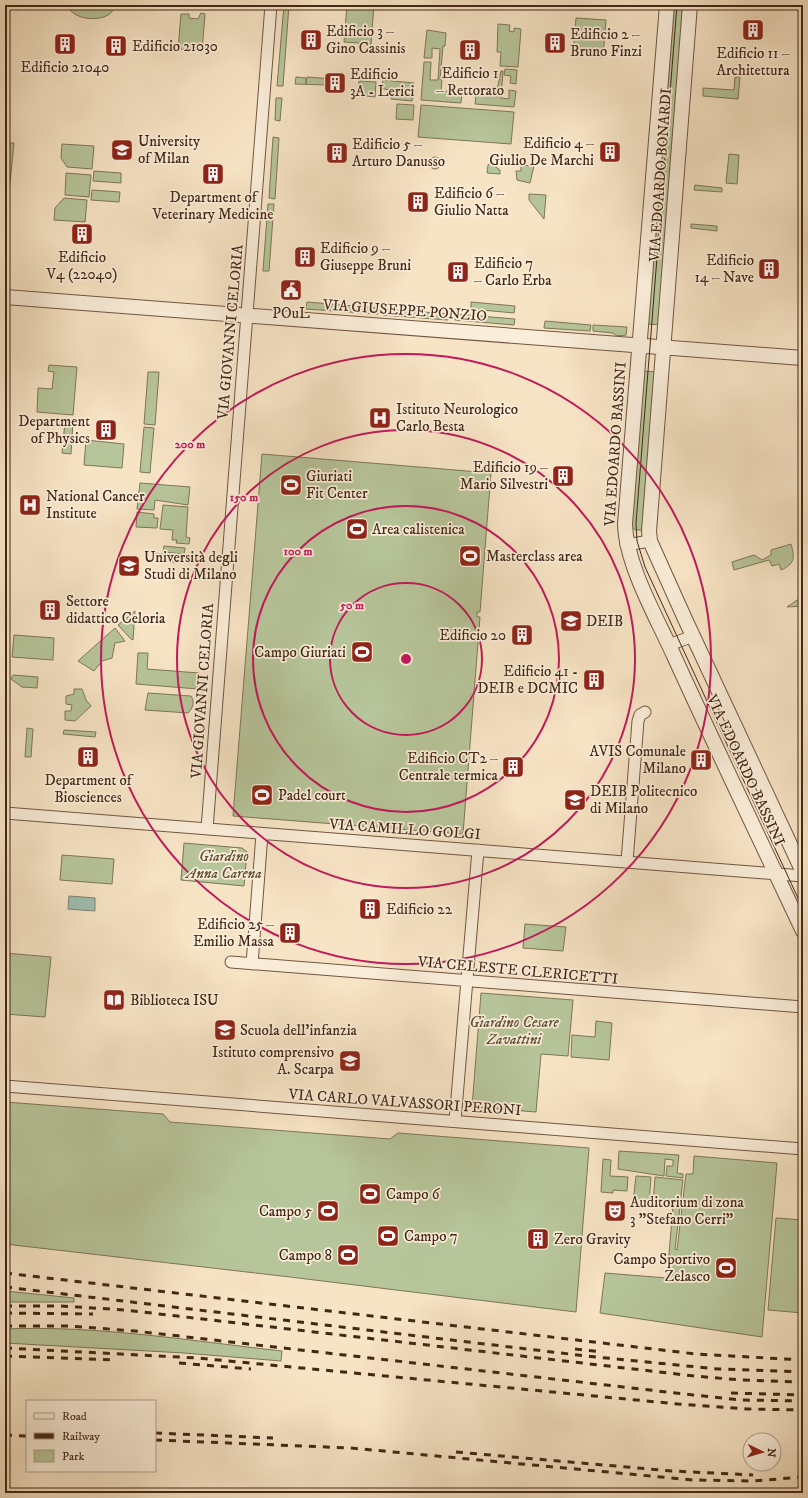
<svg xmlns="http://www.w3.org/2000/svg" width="808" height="1498" font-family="'IM FELL DW Pica',serif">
<rect width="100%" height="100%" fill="#f7e4c5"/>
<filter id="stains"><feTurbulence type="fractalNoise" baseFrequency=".005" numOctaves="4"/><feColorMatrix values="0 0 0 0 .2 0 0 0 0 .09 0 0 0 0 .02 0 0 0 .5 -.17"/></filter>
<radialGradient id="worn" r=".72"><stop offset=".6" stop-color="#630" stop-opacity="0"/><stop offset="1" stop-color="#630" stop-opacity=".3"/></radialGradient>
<path fill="#b7c59a" stroke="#7d7658" d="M67,5h49c-2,3 -4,8 -8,10 -12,7 -36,4 -41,-10z
M284,5h5l-6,81h-6z
M347,5h27l-3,39 -27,-2z
M673,5h14l-25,320 -15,-1z
M201,13l4,1 -3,37 -24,-2 3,-35h8v4l9,1z
M576,18l30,2 -3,37 -30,-2z
M498,24l12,1 -1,6 5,1v-4l7,1 -3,38 -18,-1 1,-14h-4z
M427,30l19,3 -1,13h-2l-3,33h2l-1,12 21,1 -1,11 -40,-3 3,-38h7l-1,18h8l2,-31 -8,-1v10h-8z
M505,69l12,1 -1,14 -6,-1 1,-7 -7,-1z
M501,71h2l-2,27 8,1v-9l7,1 -2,16 -39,-3 1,-10 20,1z
M296,77l10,1v6l1,-7 38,3 -1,9 -16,-4 -33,-1z
M735,77h5l-2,22 -35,-3v-8l31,2z
M383,80l31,3 -1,8 -31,-2z
M359,81l17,1 -1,15 -17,-2z
M392,93l21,2 -1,6 -21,-2z
M276,98h6l-2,23 -5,-1z
M397,104l17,1 -1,15 -17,-1z
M421,105l93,7 -3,32 -93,-7z
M273,137l6,1 -4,61 -6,-1z
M5,143h9l-7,69h-2z
M62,144l32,2 -2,23 -25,-2 -6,-9z
M729,154l10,1 -2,29 -11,-1z
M429 163a6 6 0 1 1 12 0a6 6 0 1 1-12 0Z
M490,163l10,7v4l-13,-1 1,-8z
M521,165l13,1 -4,17 -13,-3 -1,-9h5z
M94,171l27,2v10l-28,-2z
M66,173l25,2 -2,22 -24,-2z
M695,185l27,3v4l-28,-2z
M92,190l28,2 -1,10 -28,-2z
M529,194l17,1 -2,24 -15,-19z
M64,198l23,2 -2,22 -31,-2 1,-12z
M268,204h6l-5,67h-6z
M691,224l26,2v5l-26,-3z
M307,302l71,6v6l-72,-5z
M471,302l44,4 -1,7 -43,-4z
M383,309l66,5 -1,6 -65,-5z
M455,314l60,5 -1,6 -59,-5z
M545,321l46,4 -1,6 -46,-3z
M593,325l34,2 -1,8 -9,1 -4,-3 -20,-2z
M49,365l28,2 -4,48 -36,-3 1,-24 14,1 2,-17 -6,-1z
M644,371l15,1 -17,158h-7l-4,-4z
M148,372h11l-4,53 -11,-1z
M65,422h8l-2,32 -9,-1z
M144,427l10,1 -4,45 -10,-1z
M86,440l38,4 -2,24 -38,-3z
M262,454l229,19 -11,139h-3v5h3l-17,217 -230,-18z
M140,483l50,4 -2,18 -33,-5 -1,10 -17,-1z
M163,505l25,2 -2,30 4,1 -1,6 -13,-1 1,-3h-5l1,-10 -13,-1z
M137,512l17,2v4h4l-1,10 -21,-1z
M791,544c4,13 4,20 -10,26l-2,-6 -7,2 -3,-6 -35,10 -2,-8 22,-7 8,5 9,-5v-5z
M164,546l21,2 -1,6 -21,-2z
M803,596v10l-16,1z
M135,611l-2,29 -2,-1 -13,-14z
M115,628l10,13 -10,2 -3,15 -10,3 -8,10 -16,-10z
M14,635l40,3 -1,22 -41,-3z
M138,653h10l-1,16 52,4 -1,16 -62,-5z
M13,675l25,2 -1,11 -15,-1 -11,-8z
M74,689h8l4,11 5,6 -16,15 -10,-1v-9h6l1,-6 -6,-1v-8l8,-2z
M148,693l43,3c4,6 2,12 -3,17l-43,-3z
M27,728l6,1 -2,28h-6z
M64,730l32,2 -1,5 -32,-3z
M184,843l58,5 5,4 -3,34 -63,-6z
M62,855l52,4 -2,25 -52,-4z
M525,924l41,3 -3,24 -40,-3z
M5,953l46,4 -6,60 -40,-3z
M481,993l92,7 -5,56 -27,-2 -5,58 -64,-5z
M596,1021l16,2 -3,37 -38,-3 1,-22 23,2z
M5,1102l158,12 7,8 220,17 8,-6 191,15 -13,164 -286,-35 -285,-33z
M619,1151l60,4 -2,18 6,1v4l-17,-2 1,-10h6v-6l-8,-1 -1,17 -46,-7z
M694,1156l83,7 -15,174 -162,-24 5,-40 62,5 6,-72 7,1 -5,42 2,1 9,-76h7z
M603,1159l8,1 -1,16 18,1 -1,14 -14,-1v3l-12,-1z
M636,1176l15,1 -2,26 -16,-1z
M655,1177l28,3 -3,25 -27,-2z
M776,1218l27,2v93l-35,-3z
M5,1291l69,7v4h-69z
M5,1329c92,-4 186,12 277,22l-1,10 -97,-8 -179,-10z"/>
<path fill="#9ebfb1" stroke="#7a8273" d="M154,553l30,3 -9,7z
M69,896l26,2v13l-27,-2z"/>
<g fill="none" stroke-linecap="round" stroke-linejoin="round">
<g stroke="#705641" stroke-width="13">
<path id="minor" d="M626,545l24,-4
M669,645l24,-9
M5,813l798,63
M207,829l64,-824
M627,862l11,-141 2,-6 5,-3
M231,962l572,45
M252,964l10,-130
M5,1086l798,63
M455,1121l23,-271"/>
</g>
<g stroke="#705641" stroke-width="16">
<path id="tertiary" d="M667,5l-42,519c1,41 32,94 49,132 42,92 86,184 129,275
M690,5l-41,526 1,10 35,78 118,253
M5,297l798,61"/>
</g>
<use href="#minor" stroke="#faedd9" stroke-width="11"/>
<use href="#tertiary" stroke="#faedd9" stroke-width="14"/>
<path stroke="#432715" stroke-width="1" d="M677,5l-41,518 1,18 8,26 158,342"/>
<path stroke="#432715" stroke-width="3" stroke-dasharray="7 7" stroke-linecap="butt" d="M5,1273l691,81 107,6
M5,1287l581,69 132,13 85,3
M5,1306h56l64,4 569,66 47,4 62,2
M5,1313l88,1
M5,1326h63l67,5 558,64 48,5 62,1
M5,1348l192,10 481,46 69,5 56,1
M575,1349l28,3
M5,1356l109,4
M179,1363l72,6
M731,1393l72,2
M155,1433l118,5
M5,1435l22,1
M155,1440l196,8 342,32 60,1 50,-4
M456,1452l216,19 81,4"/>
</g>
<g fill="none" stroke="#c2185b" stroke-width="2">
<circle cx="406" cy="659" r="76"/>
<circle cx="406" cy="659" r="153"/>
<circle cx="406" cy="659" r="229"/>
<circle cx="406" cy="659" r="305"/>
</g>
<defs>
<g id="building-square" transform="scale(1.15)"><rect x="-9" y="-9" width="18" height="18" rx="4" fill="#8f2418" stroke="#faedd9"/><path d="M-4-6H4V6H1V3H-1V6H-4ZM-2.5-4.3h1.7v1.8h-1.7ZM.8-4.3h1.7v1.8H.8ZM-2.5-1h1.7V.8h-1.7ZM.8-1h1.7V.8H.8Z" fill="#fff"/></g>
<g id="university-square" transform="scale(1.15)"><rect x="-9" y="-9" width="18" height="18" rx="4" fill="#8f2418" stroke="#faedd9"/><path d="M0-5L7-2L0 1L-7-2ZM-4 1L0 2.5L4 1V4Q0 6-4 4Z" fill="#fff"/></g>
<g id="civic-square" transform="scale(1.15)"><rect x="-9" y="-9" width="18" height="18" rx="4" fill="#8f2418" stroke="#faedd9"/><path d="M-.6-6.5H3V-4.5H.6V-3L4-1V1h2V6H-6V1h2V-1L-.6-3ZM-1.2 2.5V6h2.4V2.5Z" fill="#fff"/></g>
<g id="hospital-square" transform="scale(1.15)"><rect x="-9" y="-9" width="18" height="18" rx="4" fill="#8f2418" stroke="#faedd9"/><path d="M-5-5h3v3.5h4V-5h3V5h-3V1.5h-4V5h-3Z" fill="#fff"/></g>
<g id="stadium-square" transform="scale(1.15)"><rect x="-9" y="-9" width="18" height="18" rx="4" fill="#8f2418" stroke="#faedd9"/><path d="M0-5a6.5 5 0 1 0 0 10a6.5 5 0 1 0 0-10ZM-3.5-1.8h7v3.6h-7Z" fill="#fff"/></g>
<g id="library-square" transform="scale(1.15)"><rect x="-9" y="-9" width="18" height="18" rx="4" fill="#8f2418" stroke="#faedd9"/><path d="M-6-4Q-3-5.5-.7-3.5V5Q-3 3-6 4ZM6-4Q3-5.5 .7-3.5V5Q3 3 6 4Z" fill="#fff"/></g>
<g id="school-square" transform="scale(1.15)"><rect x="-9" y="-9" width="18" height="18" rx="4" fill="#8f2418" stroke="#faedd9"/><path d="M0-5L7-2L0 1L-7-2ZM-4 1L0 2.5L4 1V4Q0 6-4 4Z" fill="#fff"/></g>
<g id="theatre-square" transform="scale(1.15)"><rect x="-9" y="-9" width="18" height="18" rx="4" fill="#8f2418" stroke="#faedd9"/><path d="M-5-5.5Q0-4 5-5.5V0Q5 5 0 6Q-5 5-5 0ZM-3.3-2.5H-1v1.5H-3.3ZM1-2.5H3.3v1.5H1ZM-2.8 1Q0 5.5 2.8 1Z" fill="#fff"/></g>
</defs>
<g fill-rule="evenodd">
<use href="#building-square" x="753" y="30"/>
<use href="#building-square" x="311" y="40"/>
<use href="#building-square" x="555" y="43"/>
<use href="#building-square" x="65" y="44"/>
<use href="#building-square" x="116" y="46"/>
<use href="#building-square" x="470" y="50"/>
<use href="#building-square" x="335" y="83"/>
<use href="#university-square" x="122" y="150"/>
<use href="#building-square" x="610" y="152"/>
<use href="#building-square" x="337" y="153"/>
<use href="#building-square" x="213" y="174"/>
<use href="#building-square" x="418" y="202"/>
<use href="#building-square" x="82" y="234"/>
<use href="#building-square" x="305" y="257"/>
<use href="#building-square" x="769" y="269"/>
<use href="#building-square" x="458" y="272"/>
<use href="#civic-square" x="291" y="290"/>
<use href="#hospital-square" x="380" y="418"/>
<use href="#building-square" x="106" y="430"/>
<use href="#building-square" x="563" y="476"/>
<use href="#stadium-square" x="291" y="485"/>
<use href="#hospital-square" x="30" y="505"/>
<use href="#stadium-square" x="357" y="529"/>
<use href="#stadium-square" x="470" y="556"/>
<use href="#university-square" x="129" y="566"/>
<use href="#building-square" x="50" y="610"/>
<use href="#university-square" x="571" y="621"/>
<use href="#building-square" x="522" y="635"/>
<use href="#stadium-square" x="362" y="652"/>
<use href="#building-square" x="594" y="680"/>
<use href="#building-square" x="88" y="757"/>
<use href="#building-square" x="701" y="760"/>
<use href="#building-square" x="513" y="767"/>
<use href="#stadium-square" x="262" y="795"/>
<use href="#university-square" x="575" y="800"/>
<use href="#building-square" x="370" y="909"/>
<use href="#building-square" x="290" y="933"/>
<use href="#library-square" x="114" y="1000"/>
<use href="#school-square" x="225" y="1030"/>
<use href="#school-square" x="350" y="1061"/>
<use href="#stadium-square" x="370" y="1194"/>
<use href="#stadium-square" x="328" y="1211"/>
<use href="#theatre-square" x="615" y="1211"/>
<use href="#stadium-square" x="388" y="1236"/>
<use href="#building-square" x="538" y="1239"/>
<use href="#stadium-square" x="348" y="1255"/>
<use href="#stadium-square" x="726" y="1268"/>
</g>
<g text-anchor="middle" stroke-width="3.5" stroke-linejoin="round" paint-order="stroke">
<g font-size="15" fill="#432715" stroke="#faedd9" text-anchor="start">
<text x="326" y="36">Edificio 3 –<tspan x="326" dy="17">Gino Cassinis</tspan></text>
<text x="570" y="39">Edificio 2 –<tspan x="570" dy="17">Bruno Finzi</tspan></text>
<text x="132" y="51">Edificio 21030</text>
<text x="753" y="58" text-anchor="middle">Edificio 11 –<tspan x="753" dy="17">Architettura</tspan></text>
<text x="65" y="72" text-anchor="middle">Edificio 21040</text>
<text x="470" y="78" text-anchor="middle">Edificio 1<tspan x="470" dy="17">– Rettorato</tspan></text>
<text x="350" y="79">Edificio<tspan x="350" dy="17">3A - Lerici</tspan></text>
<text x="138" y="146">University<tspan x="138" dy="17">of Milan</tspan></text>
<text x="594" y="148" text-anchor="end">Edificio 4 –<tspan x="594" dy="17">Giulio De Marchi</tspan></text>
<text x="352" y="149">Edificio 5 –<tspan x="352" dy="17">Arturo Danusso</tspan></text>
<text x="434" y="198">Edificio 6 –<tspan x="434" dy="17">Giulio Natta</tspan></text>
<text x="213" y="202" text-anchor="middle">Department of<tspan x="213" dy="17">Veterinary Medicine</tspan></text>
<text x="320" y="253">Edificio 9 –<tspan x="320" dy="17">Giuseppe Bruni</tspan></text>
<text x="82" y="262" text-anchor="middle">Edificio<tspan x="82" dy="17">V4 (22040)</tspan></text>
<text x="754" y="265" text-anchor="end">Edificio<tspan x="754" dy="17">14 – Nave</tspan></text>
<text x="474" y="268">Edificio 7<tspan x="474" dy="17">– Carlo Erba</tspan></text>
<text x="291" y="318" text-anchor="middle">POuL</text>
<text x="396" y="414">Istituto Neurologico<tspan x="396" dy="17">Carlo Besta</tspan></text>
<text x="90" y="426" text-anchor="end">Department<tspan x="90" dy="17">of Physics</tspan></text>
<text x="548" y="472" text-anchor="end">Edificio 19 –<tspan x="548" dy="17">Mario Silvestri</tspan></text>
<text x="306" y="481">Giuriati<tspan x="306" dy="17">Fit Center</tspan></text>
<text x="46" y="501">National Cancer<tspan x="46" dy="17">Institute</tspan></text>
<text x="372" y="534">Area calistenica</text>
<text x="486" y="561">Masterclass area</text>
<text x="144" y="562">Università degli<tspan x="144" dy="17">Studi di Milano</tspan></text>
<text x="66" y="606">Settore<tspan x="66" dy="17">didattico Celoria</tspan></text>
<text x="586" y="626">DEIB</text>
<text x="506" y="640" text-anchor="end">Edificio 20</text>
<text x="346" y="657" text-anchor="end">Campo Giuriati</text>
<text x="578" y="676" text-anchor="end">Edificio 41 -<tspan x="578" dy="17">DEIB e DCMIC</tspan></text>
<text x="686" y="756" text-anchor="end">AVIS Comunale<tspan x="686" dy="17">Milano</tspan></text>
<text x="498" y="763" text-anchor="end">Edificio CT2 –<tspan x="498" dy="17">Centrale termica</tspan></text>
<text x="88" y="785" text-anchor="middle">Department of<tspan x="88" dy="17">Biosciences</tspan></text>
<text x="590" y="796">DEIB Politecnico<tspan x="590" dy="17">di Milano</tspan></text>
<text x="278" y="800">Padel court</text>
<text x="386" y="914">Edificio 22</text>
<text x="274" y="929" text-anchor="end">Edificio 25 –<tspan x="274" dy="17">Emilio Massa</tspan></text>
<text x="130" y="1005">Biblioteca ISU</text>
<text x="240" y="1035">Scuola dell'infanzia</text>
<text x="334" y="1057" text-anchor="end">Istituto comprensivo<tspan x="334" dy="17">A. Scarpa</tspan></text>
<text x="386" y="1199">Campo 6</text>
<text x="630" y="1207">Auditorium di zona<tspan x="630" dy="17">3 "Stefano Cerri"</tspan></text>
<text x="312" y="1216" text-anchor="end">Campo 5</text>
<text x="404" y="1241">Campo 7</text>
<text x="554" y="1244">Zero Gravity</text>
<text x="332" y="1260" text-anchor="end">Campo 8</text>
<text x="710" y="1264" text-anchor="end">Campo Sportivo<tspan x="710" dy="17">Zelasco</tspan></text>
</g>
<g font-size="15" fill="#432715" stroke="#faedd9">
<text transform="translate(660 175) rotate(-86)" y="5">VIA EDOARDO BONARDI</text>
<text transform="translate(405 310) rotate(4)" y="5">VIA GIUSEPPE PONZIO</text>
<text transform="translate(230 332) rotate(-85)" y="5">VIA GIOVANNI CELORIA</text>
<text transform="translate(615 444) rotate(-86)" y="5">VIA EDOARDO BASSINI</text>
<text transform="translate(202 691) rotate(-86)" y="5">VIA GIOVANNI CELORIA</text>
<text transform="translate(746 770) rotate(65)" y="5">VIA EDOARDO BASSINI</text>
<text transform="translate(405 829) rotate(4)" y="5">VIA CAMILLO GOLGI</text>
<text transform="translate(518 970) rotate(5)" y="5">VIA CELESTE CLERICETTI</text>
<text transform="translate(405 1102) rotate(4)" y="5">VIA CARLO VALVASSORI PERONI</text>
</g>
<g font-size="15" font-style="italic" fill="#604e36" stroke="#faedd9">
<text x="224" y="861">Giardino<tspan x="224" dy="17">Anna Carena</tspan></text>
<text x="514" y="1027">Giardino Cesare<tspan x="514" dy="17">Zavattini</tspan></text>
</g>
</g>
<circle cx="406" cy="659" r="6" fill="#c2185b" stroke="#faedd9" stroke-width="2"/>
<g font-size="12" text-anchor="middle" font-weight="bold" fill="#c2185b" stroke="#faedd9" stroke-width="3.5" stroke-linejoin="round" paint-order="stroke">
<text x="190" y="448">200 m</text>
<text x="244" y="501">150 m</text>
<text x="298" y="555">100 m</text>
<text x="352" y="609">50 m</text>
</g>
<rect width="808" height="1498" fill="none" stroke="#f7e4c5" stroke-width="20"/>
<rect x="6" y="6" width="796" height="1486" fill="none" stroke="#432715" stroke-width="2"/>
<rect x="10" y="10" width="788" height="1478" fill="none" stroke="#432715"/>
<rect x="26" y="1400" width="130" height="72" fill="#faedd9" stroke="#b19e8b"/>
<rect x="34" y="1413" width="20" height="6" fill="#faedd9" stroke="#b19e8b"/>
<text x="62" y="1420" font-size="12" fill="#432715">Road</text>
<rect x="34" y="1433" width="20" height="6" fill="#432715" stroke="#b19e8b"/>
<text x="62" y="1440" font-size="12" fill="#432715">Railway</text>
<rect x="34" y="1450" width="20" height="12" fill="#b7c59a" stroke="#b19e8b"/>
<text x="62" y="1460" font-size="12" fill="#432715">Park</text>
<g transform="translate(762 1452) rotate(95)"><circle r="19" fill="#faedd9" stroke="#b19e8b"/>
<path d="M0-3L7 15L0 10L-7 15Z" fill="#8f2418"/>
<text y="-6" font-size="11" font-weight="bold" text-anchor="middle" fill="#432715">N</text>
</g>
<rect width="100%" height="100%" filter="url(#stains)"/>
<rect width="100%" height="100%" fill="url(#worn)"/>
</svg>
